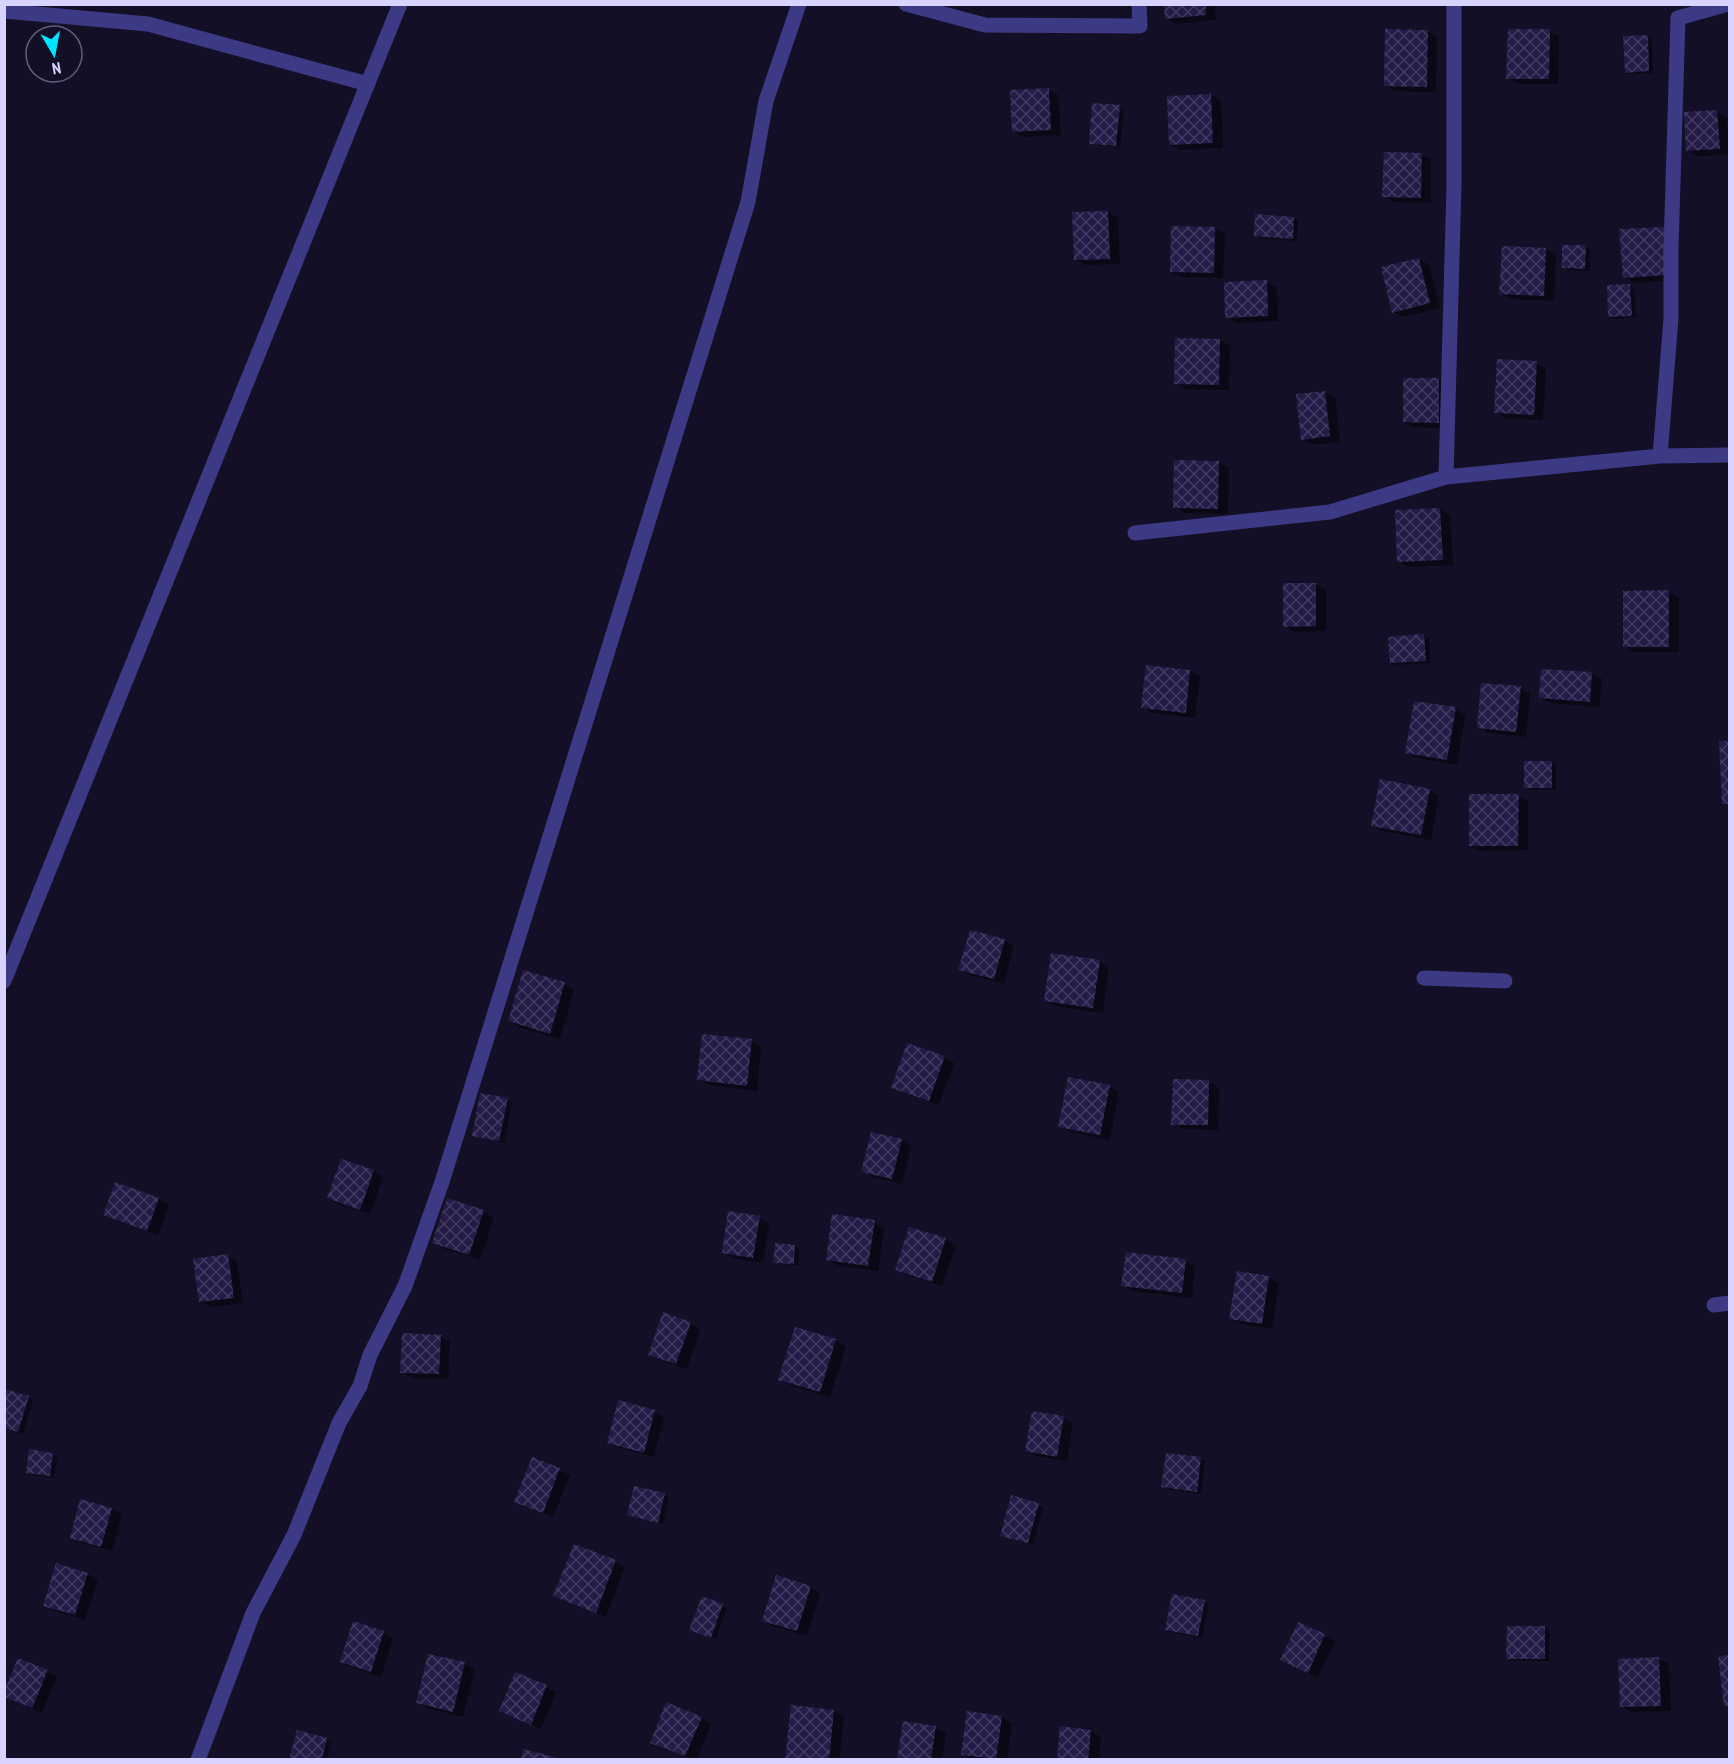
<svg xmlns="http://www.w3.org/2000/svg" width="1734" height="1764" font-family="'PT Sans Narrow',sans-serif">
<defs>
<pattern id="building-cross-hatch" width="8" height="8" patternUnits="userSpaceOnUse" patternTransform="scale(1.5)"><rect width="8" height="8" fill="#241b47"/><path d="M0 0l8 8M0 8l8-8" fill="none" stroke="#433b63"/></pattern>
</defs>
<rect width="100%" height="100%" fill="#130f26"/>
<path fill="#0007" d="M1165,4h50l1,16 -40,4 -10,-6z
M1427,31l10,6 -1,55 -41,-1 -10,-6z
M1549,31l10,5 -1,48h-40l-10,-6z
M1648,36l4,3 1,34 -22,1 -5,-2z
M1048,89l10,6 3,40 -38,2 -10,-6z
M1211,95l10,6 2,47 -42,2 -10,-5z
M1119,107l5,3 -4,37 -25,-2 -4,-2z
M1717,112l10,5 2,37 -31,2 -10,-6z
M1421,154l10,6v43l-37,-1 -10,-6z
M1108,212l10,6 2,46 -35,1 -10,-6z
M1294,218l4,3 -1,20 -37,-3 -5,-3z
M1214,228l11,6 -2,44 -42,-1 -10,-5z
M1621,230l55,50 -42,3 -10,-6z
M1585,246l5,3v22l-22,-1 -4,-2z
M1546,249l10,6 -2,46 -43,-2 -10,-6z
M1419,259l10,6 11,43 -36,9 -11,-5z
M1267,282l10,6 1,33 -41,2 -10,-6z
M1630,285l4,3 2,29 -22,2 -4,-3z
M1220,340l10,6 -1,44 -43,-1 -10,-5z
M1536,363l10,6 -3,51 -38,-2 -10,-6z
M1439,380l10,5 -1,43 -34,-1 -10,-5z
M1325,392l10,6 5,43 -27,4 -10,-6z
M1218,462l11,6 -1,46 -43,-1 -10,-6z
M1440,509l10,6 3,50 -44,2 -10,-6z
M1316,584l10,6v41l-31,1 -10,-6z
M1669,592l10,6v54h-44l-10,-6z
M1424,636l5,2 1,25 -34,2 -5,-2z
M1190,671l10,6 -5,41 -42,-5 -10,-5z
M1592,673l10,6 -3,28 -48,-4 -10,-5z
M1520,688l10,6 -4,43 -38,-4 -10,-6z
M1455,709l10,6 -8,50 -41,-7 -10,-6z
M1551,763l5,2v25h-26l-5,-3z
M1429,790l10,6 -8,44 -48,-9 -10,-6z
M1518,796l10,6v48l-48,1 -10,-6z
M1004,940l10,6 -10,38 -34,-9 -10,-6z
M1099,961l10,6 -6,46 -48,-7 -10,-6z
M564,984l10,6 -14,49 -41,-12 -10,-6z
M751,1041l10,5 -4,45 -48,-6 -10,-5z
M944,1057l10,6 -15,42 -36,-12 -10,-5z
M1209,1082l10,6 -1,42 -35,-1 -10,-5z
M1109,1086l10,6 -9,48 -40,-8 -10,-6z
M507,1099l5,3 -8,41 -31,-8z
M901,1140l10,6 -9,38 -29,-7 -10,-6z
M373,1171l10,6 -13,37 -31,-10 -10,-6z
M116,1184l43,15 10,6 -11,30 -43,-15 -10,-6z
M448,1200l36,12 10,6 -14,42 -37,-12 -10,-6z
M759,1218l10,6 -6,39 -30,-5 -10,-6z
M874,1222l10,6 -6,43 -41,-6 -10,-6z
M910,1229l36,11 10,6 -14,40 -35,-11 -10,-6z
M795,1246l4,3 -1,16 -19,-1 -4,-2z
M227,1256l10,5 6,42 -33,4 -10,-6z
M1185,1261l10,5 -3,32 -59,-7 -10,-6z
M1238,1273l31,5 10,5 -7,46 -31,-5 -10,-6z
M690,1323l10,6 -13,40 -27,-9 -10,-6z
M796,1329l40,12 10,6 -16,50 -40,-12 -10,-6z
M440,1336l10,6 -2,37 -36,-1 -10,-6z
M4,1390l29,10 -10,34 -19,-6z
M654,1411l10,6 -10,40 -35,-9 -10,-6z
M1063,1418l10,5 -6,38 -30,-5 -10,-5z
M52,1454l5,3 -3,21 -22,-3 -4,-3z
M1167,1454l34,5 4,2 -4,33 -34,-5 -4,-2z
M533,1459l37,16 -17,42 -37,-16z
M636,1488l33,9 -6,27 -34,-9z
M81,1501l31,8 10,6 -10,36 -30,-8 -10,-6z
M1038,1505l5,2 -10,38 -31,-10z
M615,1562l10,5 -19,50 -51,-21z
M57,1565l31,9 10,6 -13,40 -30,-9 -10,-6z
M810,1587l10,6 -13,43 -34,-10 -10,-6z
M703,1598l24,10 -11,31 -21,-7z
M1204,1601l5,3 -7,34 -31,-6 -5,-2z
M1298,1624l37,17 -17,37 -36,-18z
M1508,1627l37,1 5,2 -1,31 -37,-1 -4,-2z
M383,1632l10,6 -12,39 -30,-10 -10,-5z
M1659,1659l10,5 2,47 -40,1 -10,-6z
M465,1664l10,6 -12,47 -35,-9 -10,-5z
M47,1672l10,5 -15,36 -28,-12z
M546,1687l10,5 -15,37 -40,-18z
M834,1711l10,6 -5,43h-52z
M1002,1717l10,6 -5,37h-35l-10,-6z
M701,1718l10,6 -15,36 -34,-12 -10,-6z
M936,1728l10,5 -4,27h-44z
M1091,1731l10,6 -2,23h-40z
M298,1732l33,10 -4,18h-37z"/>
<path fill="url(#building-cross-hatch)" d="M1164,4h42v11l-41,4z
M1385,29l43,1 -1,57 -43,-1z
M1508,29h42l-1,50h-43z
M1648,35l1,36 -24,2 -2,-37z
M1049,88l2,42 -39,2 -2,-42z
M1211,94l2,49 -44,2 -2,-49z
M1092,103l28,2 -4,41 -27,-2z
M1717,110l3,39 -34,2 -2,-39z
M1384,152l38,1 -1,45 -39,-1z
M1108,211l2,48 -36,1 -2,-48z
M1255,214l39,3 -1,22 -39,-3z
M1171,226l44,1 -1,46 -44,-1z
M1664,227l3,48 -44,3 -4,-49z
M1562,245h24l-1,24 -23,-1z
M1502,246l44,2 -2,48 -45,-2z
M1419,258l11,45 -38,10 -11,-46z
M1267,280l1,36 -43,2 -1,-36z
M1630,284l2,32 -24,1 -1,-32z
M1175,338l45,1 -1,46 -45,-1z
M1497,359l40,2 -3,54 -40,-2z
M1403,378h36v45l-36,-1z
M1325,391l5,45 -29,4 -5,-46z
M1174,460l45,1 -1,48 -45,-1z
M1440,508l3,52 -46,2 -2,-52z
M1283,583h33v43l-33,1z
M1669,590v57h-46v-56z
M1424,634l2,27 -36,2 -2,-26z
M1146,665l44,5 -4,43 -45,-5z
M1541,669l51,3 -2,30 -51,-4z
M1481,683l40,3 -5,46 -39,-4z
M1414,701l42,6 -9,53 -42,-7z
M1719,741h11v63h-8z
M1524,761h28v27h-28z
M1380,779l50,10 -9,46 -50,-9z
M1469,794h50l-1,52h-49z
M970,930l35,9 -11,40 -36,-9z
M1051,953l49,7 -7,48 -49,-7z
M523,970l42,12 -15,52 -42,-13z
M702,1034l50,5 -5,47 -50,-6z
M907,1043l38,13 -16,45 -38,-13z
M1068,1077l42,8 -10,50 -42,-8z
M1173,1079l36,1 -1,45h-37z
M480,1093l28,5 -9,43 -27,-5z
M871,1132l31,7 -10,40 -31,-7z
M341,1159l33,11 -14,40 -33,-12z
M115,1182l44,16 -12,33 -44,-16z
M447,1198l37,12 -15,45 -37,-12z
M728,1211l32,5 -7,42 -31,-5z
M832,1214l43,6 -7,46 -42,-6z
M909,1227l37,11 -14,44 -37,-12z
M775,1243l20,2 -1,19 -21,-1z
M1126,1252l60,7 -4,34 -61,-7z
M228,1254l6,44 -35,4 -6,-43z
M1237,1271l32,5 -7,48 -33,-5z
M663,1312l28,10 -15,42 -28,-9z
M795,1327l41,12 -16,53 -42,-12z
M402,1333l39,2 -2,39 -39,-1z
M4,1389l25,7 -11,36 -14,-4z
M618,1400l37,10 -11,43 -37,-10z
M1032,1411l32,5 -7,41 -32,-6z
M29,1449l24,4 -3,23 -24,-3z
M1166,1453l35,4 -4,35 -36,-5z
M532,1457l28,11 -17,45 -29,-11z
M634,1486l31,7 -7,30 -31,-8z
M1011,1495l28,8 -11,40 -28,-7z
M80,1499l32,9 -11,39 -31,-9z
M574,1544l42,16 -20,53 -43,-17z
M56,1563l32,10 -13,42 -32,-9z
M776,1575l35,11 -14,45 -35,-10z
M1172,1594l33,6 -7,36 -33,-6z
M702,1596l21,8 -12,34 -22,-8z
M353,1621l31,10 -13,41 -31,-10z
M1298,1622l27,12 -17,39 -28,-13z
M1507,1626h38v33h-39z
M428,1654l37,8 -12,50 -37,-9z
M1730,1655v51h-6l-6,-50z
M1659,1657l2,49 -41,1 -2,-48z
M18,1658l30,12 -16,38 -28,-11v-6z
M515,1672l32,13 -16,40 -32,-14z
M666,1702l36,15 -17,39 -35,-13z
M791,1705l43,5 -5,50h-44z
M967,1711l35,5 -6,43 -35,-4z
M903,1721l33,5 -5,34h-34z
M1060,1726l31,4 -3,30h-31z
M297,1730l30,8 -5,22h-33z
M523,1749l39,10v1h-41z"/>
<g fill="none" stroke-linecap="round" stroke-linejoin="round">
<path stroke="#3d3a85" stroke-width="15" d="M906,4l79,21 155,1 -1,-22
M4,11l144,13 220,60
M1660,456l11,-138v-70l7,-230 50,-14
M1446,477l8,-292v-181
M1135,533l195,-21 116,-35 214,-21 70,-1
M1424,978l81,3
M4,981l396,-977
M1714,1305l16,-2
M198,1760l55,-147 41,-78 45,-112 21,-37 10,-31 35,-69 37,-104 306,-980 18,-101 33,-97"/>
</g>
<rect width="1734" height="1764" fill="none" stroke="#d9d4ff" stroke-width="12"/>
<g transform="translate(54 54) rotate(170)"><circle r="28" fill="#130f26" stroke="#625e7d" stroke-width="1.5"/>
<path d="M0-4.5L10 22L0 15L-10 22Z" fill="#00e5ff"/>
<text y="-9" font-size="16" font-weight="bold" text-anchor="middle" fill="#d9d4ff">N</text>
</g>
</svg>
